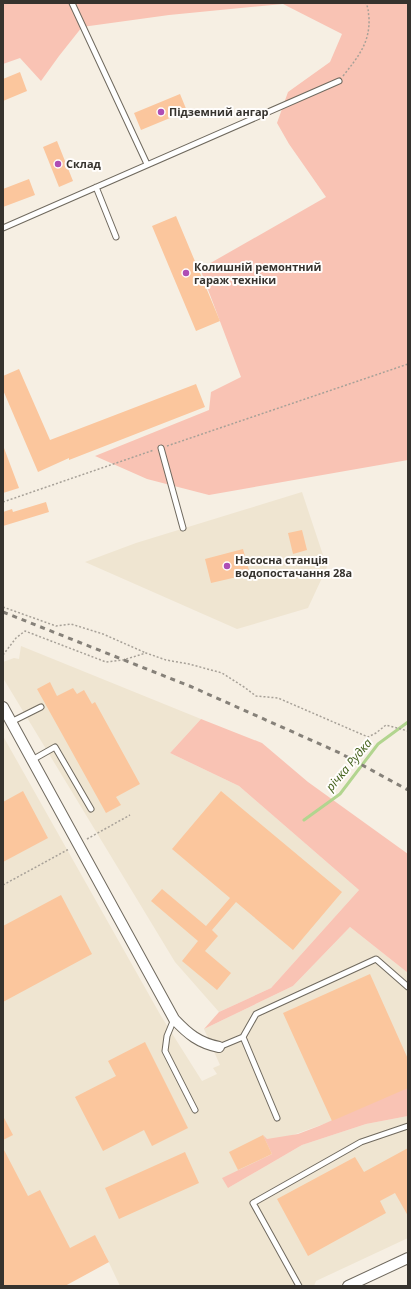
<svg xmlns="http://www.w3.org/2000/svg" width="411" height="1289" font-family="'Open Sans',sans-serif">
<rect width="100%" height="100%" fill="#f6efe3"/>
<path fill="#efe5d1" d="M302,492l25,75 -19,41 -71,21 -152,-67 51,-19z
M21,646l180,73 -31,34 69,33 120,104 -88,98 -52,24 -44,-50 -172,-284v-16l11,-4 5,1z
M3,736l158,280 41,65 15,-7 -4,-6 7,-3 -16,-36 89,-43 57,-59 58,46v115l-76,33 -39,14 -65,53 74,-43 64,-21 42,-8v122l-92,43 -2,5h-194l-16,-34 -101,34z"/>
<path fill="#f9c3b4" d="M3,3h405v457l-199,35 -62,-16 -52,-23 114,-46 2,-18 30,-15 -40,-106 6,-6 119,-68 -37,-53 -12,-21 11,-31 42,-30 12,-28 -59,-30 -114,11 -87,12 -23,29 -18,25 -21,-23 -17,6z
M201,719l61,24 46,39 100,72v119l-58,-46 -57,59 -89,43 15,-17 52,-24 88,-98 -120,-104 -69,-33z
M408,1087v29l-42,8 -64,21 -74,43 -6,-10 50,-24 -9,-19 4,4 31,-5 21,-8z"/>
<g fill="none" stroke-linecap="round" stroke-linejoin="round">
<path stroke="#b2d58f" stroke-width="3" d="M304,820l36,-26 38,-50 30,-22"/>
</g>
<path fill="#fbc69d" d="M20,72l7,19 -24,10v-22z
M180,94l7,17 -46,19 -7,-17z
M57,141l16,40 -14,6 -16,-40z
M29,179l6,16 -32,12v-18z
M176,216l44,105 -24,10 -44,-105z
M19,369l31,71 146,-56 9,23 -136,53v-2l-31,14 -35,-82v-14z
M3,448h1l15,40 -16,5z
M46,502l3,10 -46,14v-14l9,-3 1,3z
M302,530l5,20 -14,4 -5,-21z
M243,549l7,25 -39,9 -6,-24z
M50,682l7,14 16,-8 4,6 7,-4 8,14 3,-2 45,82 -24,13 5,8 -15,8 -69,-124z
M23,791l25,47 -45,24v-60z
M221,791l121,101 -49,58 -57,-48 -24,28 6,6 -13,15 26,22 -14,17 -35,-29 16,-20 -47,-40 11,-12 44,37 24,-28 -58,-49z
M61,895l31,59 -89,48v-76z
M370,974l38,85v29l-76,33 -49,-108z
M145,1042l43,86 -36,18 -8,-16 -41,21 -28,-54 41,-21 -8,-15z
M3,1116l10,19 -10,5z
M263,1135l9,19 -34,16 -9,-18z
M3,1148l25,48 12,-6 30,58 25,-13 14,27 -44,24h-62z
M408,1148v68l-13,-23 -15,8 6,12 -78,43 -31,-57 78,-42 9,15z
M185,1152l14,31 -80,36 -14,-31z"/>
<g fill="none" stroke-linecap="round" stroke-linejoin="round">
<g stroke="#6f695e" stroke-width="7">
<path id="lane" d="M72,3l75,161
M96,187l20,50
M3,228l336,-147
M161,448l22,80
M11,722l30,-15
M32,760l23,-13 36,62
M174,1019l-7,17 -2,15 30,59
M243,1037l34,81
M219,1047l24,-10 13,-23 120,-55 32,28
M299,1286l-46,-83 108,-61 47,-16"/>
</g>
<g stroke="#6f695e" stroke-width="12">
<path id="street" d="M3,707l171,312c14,15 25,24 45,28
M348,1286l60,-28"/>
</g>
<path stroke="#a7a198" stroke-width="1.5" stroke-dasharray="2 2" stroke-linecap="butt" d="M343,76c15,-19 27,-33 26,-58 -1,-6 0,-11 -4,-15
M167,446l241,-82
M3,502l151,-52
M3,607l53,19 15,-2 32,10 43,19
M3,655l13,-17 9,-7 81,31 17,-2 23,-7 20,7 23,4 33,9 22,14 12,9 22,2 90,39 8,-4 10,-8 22,6
M87,839l43,-24
M3,885l66,-36"/>
<use href="#lane" stroke="#fff" stroke-width="5"/>
<use href="#street" stroke="#fff" stroke-width="10"/>
<path stroke="#868179" stroke-width="3" stroke-dasharray="5 5" stroke-linecap="butt" d="M3,612l189,75 148,66 68,37"/>
</g>
<g fill="#ae4db5" stroke="#fffdfb" stroke-width="1.5">
<circle cx="161" cy="112" r="4"/>
<circle cx="58" cy="164" r="4"/>
<circle cx="186" cy="273" r="4"/>
<circle cx="227" cy="566" r="4"/>
</g>
<g text-anchor="middle" stroke-width="4" stroke-linejoin="round" paint-order="stroke">
<g font-size="11" font-weight="bold" fill="#36332e" stroke="#fffdfb" text-anchor="start">
<text x="169" y="116">Підземний ангар</text>
<text x="66" y="168">Склад</text>
<text x="194" y="271">Колишній ремонтний<tspan x="194" dy="13">гараж техніки</tspan></text>
<text x="235" y="564">Насосна станція<tspan x="235" dy="13">водопостачання 28а</tspan></text>
</g>
<g font-size="12" font-style="italic" fill="#405f18" stroke="#fffdfb">
<text transform="translate(349 765) rotate(-50)" y="4">річка Рудка</text>
</g>
</g>
<rect width="411" height="1289" fill="none" stroke="#36332e" stroke-width="8"/>
</svg>
